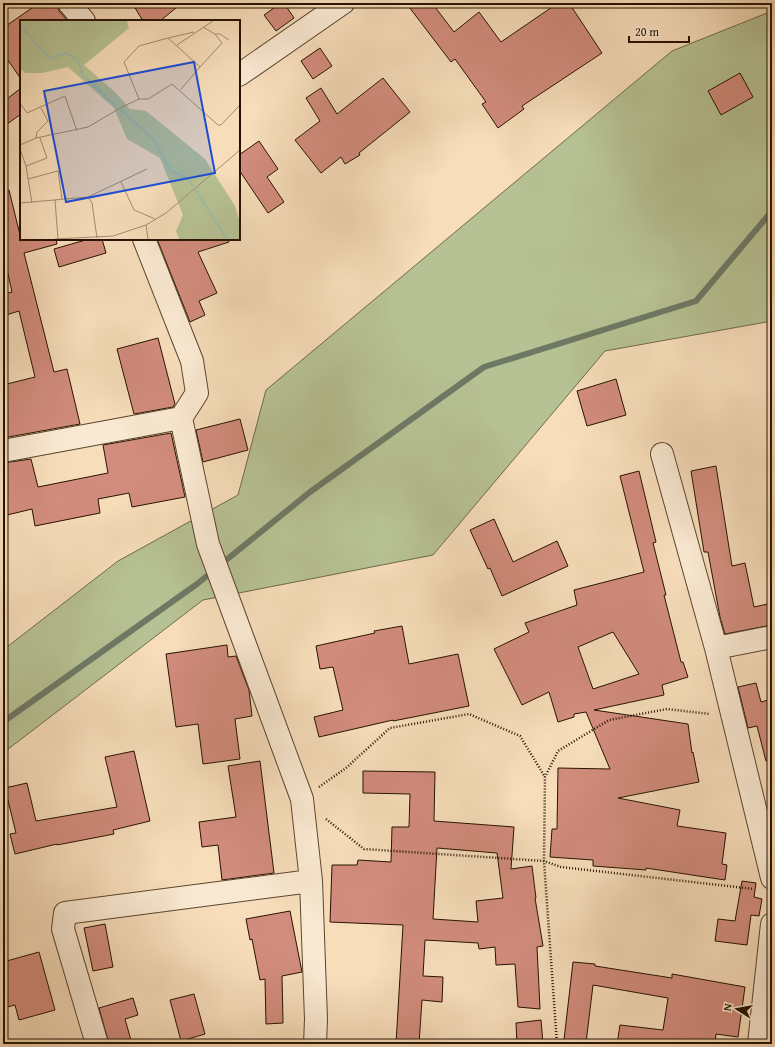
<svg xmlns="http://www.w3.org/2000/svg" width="775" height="1047" font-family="'Gentium Book Plus',serif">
<rect width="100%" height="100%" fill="#f7ddba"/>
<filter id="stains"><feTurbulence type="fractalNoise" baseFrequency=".005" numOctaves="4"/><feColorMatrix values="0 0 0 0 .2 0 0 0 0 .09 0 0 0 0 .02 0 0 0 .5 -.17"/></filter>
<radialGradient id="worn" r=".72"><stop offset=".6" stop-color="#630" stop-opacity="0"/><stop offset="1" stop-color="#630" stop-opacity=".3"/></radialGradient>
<path fill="#b7c294" stroke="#6f6a4a" d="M772,11v310l-167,30 -172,204 -230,45 -200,153v-103l115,-89 120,-66 28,-105 406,-339z"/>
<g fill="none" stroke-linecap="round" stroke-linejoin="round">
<path stroke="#6e7965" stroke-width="6" d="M220,565l90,-73 174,-125 212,-66 76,-90
M3,722l194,-138 16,-13"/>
</g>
<path fill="#d28c7d" stroke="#271200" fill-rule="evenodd" d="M39,3h18l2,8 9,10h-47v58l-18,-26v-25z
M132,3h50l-22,18h-17z
M281,3h3l10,15 -18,13 -12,-16z
M406,3h26l22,29 25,-20 22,30 57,-39h11l33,50 -80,53 2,3 -26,19 -16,-24 4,-2 -31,-43 -4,3z
M320,48l12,18 -19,13 -12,-18z
M740,73l13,24 -32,18 -13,-24z
M383,78l27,34 -51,41 1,2 -15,9 -4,-7 -20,16 -26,-33 25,-19 -14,-23 15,-10 16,26z
M21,88v26l-18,13v-25z
M259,141l19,28 -11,8 17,25 -16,11 -29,-43v-15z
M9,190l12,49h35l1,5 -33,9 30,119 13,-3 13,55 -77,14v-53l32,-8 -16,-66 -13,4 -3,-12v-9l9,-2 -9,-41v-60z
M89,239h13l4,14 -47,14 -5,-18z
M157,239h71l1,3 -31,10 19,41 -18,8 6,14 -15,7z
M158,338l17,66 -2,3 -39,7 -17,-65z
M616,379l10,36 -39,11 -10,-35z
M240,419l8,31 -45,12 -7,-32z
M171,433l14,64 -53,10 -3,-14 -31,6 2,14 -65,13 -3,-17 -29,7v-53l28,-4 7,28 70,-14 -5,-28z
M716,466l16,100 13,-3 9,44 18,-4v22l-47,9 -5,-17 -12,-65h-4l-13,-81z
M639,471l17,71 -3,1 13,52h-2l17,67h2l5,15 -26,8 2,10 -70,15 94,14 4,29 1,-1 6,30 -81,16 62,12 -3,16 49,7 -4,31 5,1 -2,15 -79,-12v2l-53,-4v-6l-43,-3 2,-28h5l1,-61 52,1 -24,-57 -12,2v3l-16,5 -9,-30 -27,13 -28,-56 35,-17 -4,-9 52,-18 -3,-15 70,-18 -24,-96zM613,632l26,42 -46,15 -15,-42z
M494,519l19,43 44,-21 11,25 -66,30 -12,-28 -2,1 -18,-39z
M402,626l7,38 49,-10 11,52 -76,15v-1l-74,17 -5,-20 29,-7 -10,-43 -13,2 -4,-23 59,-13 -1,-2z
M227,645l1,12 8,-1 13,34 3,26 -17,3 5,40 -37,5 -5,-40 -22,3 -10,-73z
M756,683l5,19 11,-3v62h-6l-9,-35 -9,2 -10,-41z
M134,751l16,70 -37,9 1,4 -57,11v-1l-42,10 -5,-20 6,-1 -11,-45 22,-5 9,38 81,-14 -12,-50z
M260,761l14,112 -52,7 -4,-35 -16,2 -3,-25 37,-5 -8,-51z
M363,771l72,1 -1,49 80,6 -3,42 21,-3 4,32h-1l8,48 -6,1 3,62 -22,-2 -3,-43 -19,1 -1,-18 -16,2 -1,-6 -53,-3 -2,36 20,1 -1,25 -20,-2 -3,44h-23l7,-119 -73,-3 2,-57h25l1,-5 33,2 1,-35h17l1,-33 -47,-1zM437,848l60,5 6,45 -27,3 2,21 -45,-3z
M742,881l14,2 -2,14 8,2 -3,17 -8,-1 -4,30 -32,-4 3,-22 17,2z
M290,911l12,61 -20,4 1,47 -17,1 -1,-45 -5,1 -8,-41 -2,1 -4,-21z
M105,924l8,43 -20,4 -9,-43z
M39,952l16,58 -36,10 -4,-15 -12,3v-46z
M573,962l22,2v2l77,12v-4l73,13 -7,50 -22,-3 -1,10h-98l3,-19 43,5 5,-32 -75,-13 -7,58 -22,-3z
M194,994l11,40 -24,7 -11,-41z
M133,998l5,17 -13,4 7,25h-23l-10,-36z
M541,1020l2,24h-26l-1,-21z"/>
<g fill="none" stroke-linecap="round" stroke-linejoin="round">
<g stroke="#5b452e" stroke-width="24">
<path id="minor" d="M69,3l15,18
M239,75l104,-72
M144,239l48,122 5,32 -16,25 27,126 94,255 9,82 5,138 -1,25
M3,451l178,-33
M662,454l54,194 56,230
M716,648l56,-11
M97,1044l-34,-115 2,-16 246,-32
M759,1044l13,-120"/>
</g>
<path stroke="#271200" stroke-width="2.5" stroke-dasharray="1 2" stroke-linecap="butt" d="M319,787l27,-19 44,-40 79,-14 51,22 25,41
M326,819l38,30 180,12 17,6 193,22
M557,1044l-13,-183 1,-84 13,-26 51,-31 58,-11 43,5"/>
<use href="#minor" stroke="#fae9d2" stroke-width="22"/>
</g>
<g transform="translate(20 20)">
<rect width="220" height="220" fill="#f7ddba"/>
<path d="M0,1h107l2,7 -45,37 33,29 13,15 16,2 59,48 30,47 5,17v16h-61l-3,-8 7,-16 -23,-57 -33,-19 -13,-31 -46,-41 -26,6h-17l-5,-5z" fill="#b7c294"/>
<path fill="none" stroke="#9ebda9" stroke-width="2" d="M0,5l30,34 16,-6 12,7 4,14 35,33M100,89l35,32 15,29 18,9 5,8M175,169l32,50"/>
<path fill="none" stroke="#a48c70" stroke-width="1" d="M195,14h5l9,6M148,18l26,-6M157,25l36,-24M180,47l22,-24 -7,-9 -12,-7M119,79l-15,-37 15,-16 29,-8 32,29 -19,22M0,83l7,10 38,-17 12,35M16,118l1,-6 11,-11 -7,-13M0,125l16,-7 52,-11 34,-20 17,-8h9l24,-15 46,41h3l19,-20M0,129l6,17 6,37M6,146l21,-8 -7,-20M8,159l30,-8 4,28M101,162l13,28 21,9M68,177l4,6 5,35M35,180l3,39M0,183l68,-6 59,-28M126,205l2,14M35,219l58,-3 33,-11 20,-12 74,-63"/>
<path fill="#1d4ed8" fill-opacity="0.15" stroke="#1d4ed8" stroke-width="2" d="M174,42l21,111 -149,29 -22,-111z"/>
<rect width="220" height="220" fill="none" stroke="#271200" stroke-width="2"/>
</g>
<rect width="775" height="1047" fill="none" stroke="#f7ddba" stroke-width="16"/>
<rect x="4" y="4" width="767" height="1039" fill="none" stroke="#271200" stroke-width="2"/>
<rect x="8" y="8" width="759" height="1031" fill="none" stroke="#271200"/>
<g transform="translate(737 1009) rotate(281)" stroke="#fae9d2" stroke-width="3" paint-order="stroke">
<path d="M0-3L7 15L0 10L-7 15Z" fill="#271200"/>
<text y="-6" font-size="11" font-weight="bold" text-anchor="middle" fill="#271200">N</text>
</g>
<path d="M629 36v6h60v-6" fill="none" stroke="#271200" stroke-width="2"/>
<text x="635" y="36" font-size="12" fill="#271200" stroke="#fae9d2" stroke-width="3" paint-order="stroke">20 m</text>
<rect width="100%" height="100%" filter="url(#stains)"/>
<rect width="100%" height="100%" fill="url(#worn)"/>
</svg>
